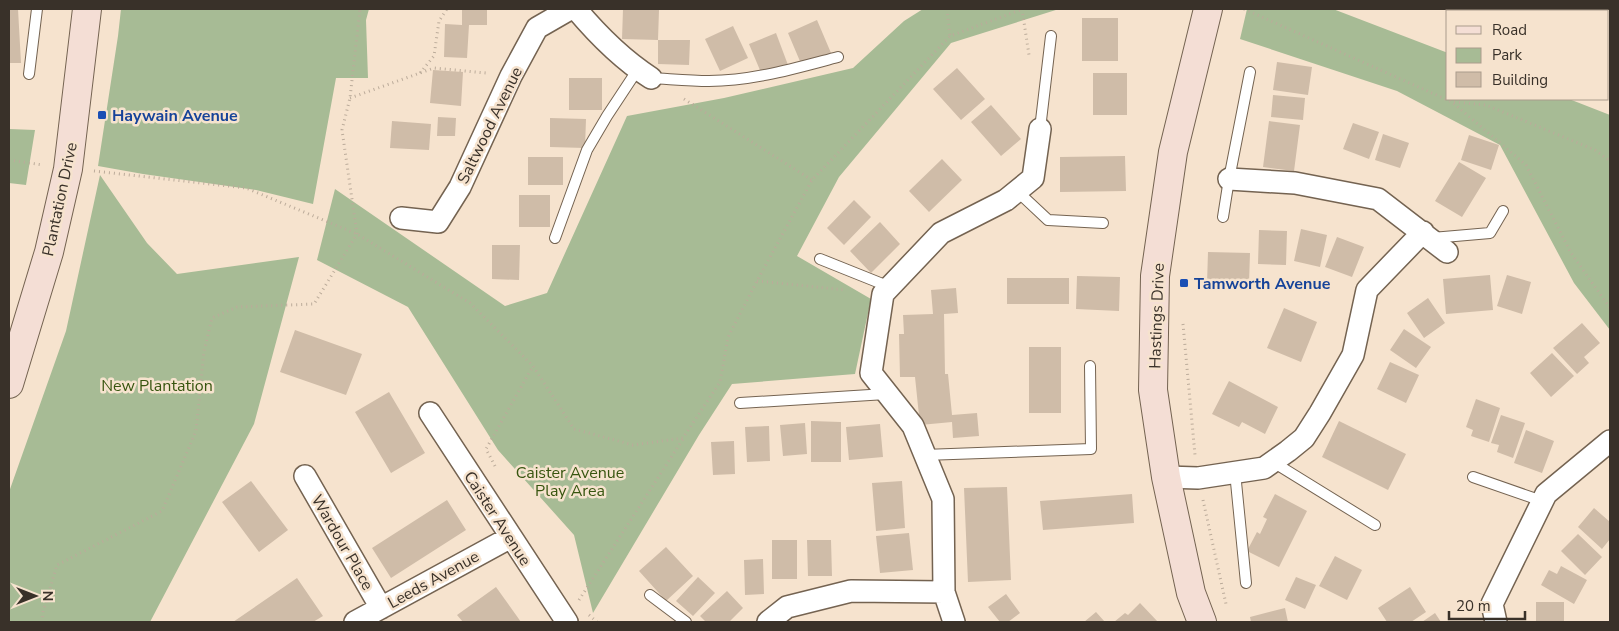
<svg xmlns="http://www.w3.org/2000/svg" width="1619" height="631" font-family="'Nunito Sans',sans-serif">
<rect width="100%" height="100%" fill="#f6e3ce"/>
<path fill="#a7bb95" d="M121,9h248l-3,11 2,58h-32l-23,126 -57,-14 -113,-16 -45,-8 20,-130z
M923,9h136l-108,34 -112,134 -42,79 74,43 -16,75 -123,10 -33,51 -106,178 -19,-78 -76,-85 -90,-143 -91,-47 18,-71 170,117 42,-13 80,-177 97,-18 129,-30 51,-47z
M1247,9h86l115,44v46h121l41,16v215l-36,-47 -74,-138 -103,-54 -157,-52z
M9,129l26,1 -9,55 -17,-2z
M100,175l47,68 30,31 122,-17 -45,167 -104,198h-141v-130l57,-161z"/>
<path fill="#cfbca8" d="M9,9h9l3,54h-12z
M462,9h25v16h-18l-2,33 -23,-1 1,-33 17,1z
M623,9l36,1 -1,30 -36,-1z
M1082,18h36v43h-36z
M817,20l14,33 -29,13 -14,-33z
M733,26l15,32 -28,13 -15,-32z
M776,33l12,32 -26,10 -13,-31z
M658,40h32l-1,25 -31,-1z
M1277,62l35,5 -4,28 -35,-5z
M957,68l28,31 -24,21 -28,-31z
M433,70l30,2 -2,34 -31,-3z
M1093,73h34v42h-34z
M569,78h33v32h-33z
M1273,95l32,3 -2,22 -32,-3z
M991,105l30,34 -20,17 -30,-34z
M438,117l18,1 -1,18h-18z
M550,118l36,1 -1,29 -35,-1z
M392,121l39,3 -2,26 -39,-2z
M1269,121l31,4 -6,46 -31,-4z
M1353,123l26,9 -10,27 -26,-10z
M1383,134l26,9 -9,25 -25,-8z
M1469,135l30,10 -8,25 -30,-10z
M1125,156l1,35 -66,1v-35z
M528,157h35v28h-35z
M942,159l20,21 -33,32 -20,-21z
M1459,162l27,16 -24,39 -27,-16z
M519,195h31v32h-31z
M854,200l17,17 -27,28 -17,-17z
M880,222l20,22 -29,29 -21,-22z
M1301,229l26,6 -7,32 -26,-6z
M1259,230l28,1 -1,34 -28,-1z
M1337,237l27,10 -12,30 -27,-10z
M492,245h28l-1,35 -27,-1z
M1208,252l42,1 -1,31h-42z
M1490,275l3,35 -47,4 -3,-35z
M1507,275l24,7 -9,32 -25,-8z
M1077,276l43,1 -1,34 -43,-2z
M1007,278h62v26h-62z
M956,288l2,25 -14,1 1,60h3l4,41 25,-2 2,23 -26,2 -1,-16 -32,3 -5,-48h-15l-1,-43h5l-1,-19 30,-1 -2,-24z
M1428,298l17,25 -21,15 -17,-25z
M1284,308l33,14 -16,40 -34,-14z
M1582,323l18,20 -16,14 5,6 -12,11 -24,-26z
M1404,329l27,18 -15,21 -26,-18z
M295,330l67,24 -16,41 -66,-23z
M1029,347h32v66h-32z
M1552,353l22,23 -23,21 -21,-24z
M1390,362l29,13 -13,28 -29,-14z
M1229,381l49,26 -13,27 -23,-12 -3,5 -27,-13z
M389,392l36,61 -34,20 -36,-61z
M1476,399l24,9 -11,34 -18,-6 2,-6 -7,-3z
M1501,415l24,8 -12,35 -16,-6 2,-7 -8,-2z
M811,421l30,1v40h-30z
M1339,421l67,33 -18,36 -66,-33z
M805,423l2,31 -24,2 -3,-31z
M880,424l3,33 -34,3 -3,-33z
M769,426l1,35 -23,1 -2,-35z
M1526,430l28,11 -12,32 -28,-10z
M734,441l1,33 -22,1 -2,-33z
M251,481l37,49 -29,22 -37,-50z
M902,481l3,47 -29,3 -4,-48z
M1007,487l4,93 -43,2 -4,-94z
M1132,494l2,29 -91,7 -3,-29z
M1275,494l32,17 -28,56 -32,-16 10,-19 3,2 7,-15 -4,-2z
M447,500l19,30 -75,48 -19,-30z
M1594,508l16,14v17l-8,10 -24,-22z
M909,533l4,37 -33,3 -4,-37z
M1578,534l24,23 -17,18 -24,-24z
M772,540h25v39h-25z
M807,540h24l1,36h-24z
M666,547l27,29 -27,25 -27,-30z
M1335,556l27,14 -15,30 -28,-14z
M763,559l1,35 -19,1 -1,-35z
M1561,566l26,14 -13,24 -33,-19 8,-15 8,4z
M698,577l17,16 -22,23 -17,-15z
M1296,577l20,8 -11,24 -20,-9z
M297,578l26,38 -10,6h-80z
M496,587l25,35h-58l-6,-7z
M1410,587l16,25 -15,10h-24l-9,-14z
M727,591l16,17 -14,14h-23l-6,-6z
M1006,594l14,19 -12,9h-8l-12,-15z
M1536,602h28v20h-28z
M1140,603l18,19h-44l11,-9 3,2z
M1285,608l3,14h-37l-1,-5z
M1096,612l9,10h-21z
M1435,613l6,9h-19z"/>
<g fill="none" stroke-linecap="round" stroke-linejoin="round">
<g stroke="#746351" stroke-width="12">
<path id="lane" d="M1506,11l1,-2
M29,74l8,-65
M651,78c19,1 39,3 58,3 44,0 87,-13 129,-24
M1040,129l11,-93
M1017,191l31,29 55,3
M1223,217l6,-38 21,-107
M555,238l32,-88 20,-34 31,-47
M1432,238l58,-5 13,-22
M820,259l70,28
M740,403l146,-9
M924,455l167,-6 -1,-83
M1273,462l102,63
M1235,472l11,111
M1473,477l69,24
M650,595l36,27"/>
</g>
<g stroke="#746351" stroke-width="24">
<path id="street" d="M576,9c21,25 47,51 75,69
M1229,179l66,4 83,16 69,53
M401,218l37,4 22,-35 51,-111 26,-48 33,-19
M430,413l137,209
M305,476l76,132
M1166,477l32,1 66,-10 24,-17 16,-13 16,-25 33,-58 14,-65 56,-58
M355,622l156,-85
M768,622l19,-15 64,-16 93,1
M954,622l-10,-30 -1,-93 -30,-73 -42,-53 12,-79 58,-61 65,-33 27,-22 7,-49
M1496,622l-4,-18 54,-110 64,-53"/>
</g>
<g stroke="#746351" stroke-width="30">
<path id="secondary" d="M9,384l40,-132 19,-83 19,-160
M1202,622l-11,-29 -25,-116 -13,-87 2,-114 18,-124 35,-143"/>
</g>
<path stroke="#bbab9a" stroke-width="3" stroke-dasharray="1 4" stroke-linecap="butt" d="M947,9l3,27
M1022,9l7,46
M1244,9l208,93 74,63 45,88 39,55
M420,73l14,-17 5,-35 8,-12
M350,98l84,-30 52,5
M684,99l128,81
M1454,102l32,3 109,45 15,11
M9,160l34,5
M94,171l152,17 111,46 113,69 63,63 41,63 59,16 50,-7 37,-56 8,-45 29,-56 55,-101 138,-144 73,-27
M757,281l89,9
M1183,324l12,131
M495,466l-9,-17 47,-83
M1203,500l23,104
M579,600l104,-161
M589,615l8,7
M42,622l1,-10 14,-47 105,-54 34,-80 8,-80 8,-33 25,-11 77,-3 43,-70 -15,-104 8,-32 10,-89"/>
<use href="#lane" stroke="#fff" stroke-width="10"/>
<use href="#street" stroke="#fff" stroke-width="21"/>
<use href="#secondary" stroke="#f4ded5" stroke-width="28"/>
</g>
<g fill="#1a4fb4" stroke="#f6e3ce" stroke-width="2">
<rect x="97" y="110" width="10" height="10" rx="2.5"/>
<rect x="1179" y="278" width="10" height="10" rx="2.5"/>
</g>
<g text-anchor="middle" stroke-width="5" stroke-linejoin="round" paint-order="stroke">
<g font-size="16" font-weight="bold" fill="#164399" stroke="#f6e3ce" text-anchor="start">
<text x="112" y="121">Haywain Avenue</text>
<text x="1194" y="289">Tamworth Avenue</text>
</g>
<g font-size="16" fill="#393129" stroke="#f6e3ce">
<text transform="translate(489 125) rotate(-64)" y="6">Saltwood Avenue</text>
<text transform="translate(59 199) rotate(-78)" y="6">Plantation Drive</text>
<text transform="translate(1156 316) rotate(-88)" y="6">Hastings Drive</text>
<text transform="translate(498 518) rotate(57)" y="6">Caister Avenue</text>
<text transform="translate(343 542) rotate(60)" y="6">Wardour Place</text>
<text transform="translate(433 579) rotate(-29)" y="6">Leeds Avenue</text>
</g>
<g font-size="16" fill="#37550f" stroke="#f6e3ce">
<text x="157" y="391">New Plantation</text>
<text x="570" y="478">Caister Avenue<tspan x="570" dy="18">Play Area</tspan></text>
</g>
</g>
<rect width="1619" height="631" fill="none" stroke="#393129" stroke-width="20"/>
<rect x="1446" y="10" width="162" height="90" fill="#f6e3ce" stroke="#aa9c8c"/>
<rect x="1456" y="26" width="25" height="8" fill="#f4ded5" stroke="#aa9c8c"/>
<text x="1492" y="35" font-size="15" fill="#393129">Road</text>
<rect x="1456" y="48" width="25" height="15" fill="#a7bb95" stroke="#aa9c8c"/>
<text x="1492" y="60" font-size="15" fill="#393129">Park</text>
<rect x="1456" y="72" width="25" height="15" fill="#cfbca8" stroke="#aa9c8c"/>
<text x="1492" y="85" font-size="15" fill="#393129">Building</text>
<g transform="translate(35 596) rotate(90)" stroke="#f6e3ce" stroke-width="4" paint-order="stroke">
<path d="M0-4L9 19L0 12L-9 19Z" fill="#393129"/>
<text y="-8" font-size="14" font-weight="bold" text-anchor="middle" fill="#393129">N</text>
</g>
<path d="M1449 611v8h76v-8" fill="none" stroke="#393129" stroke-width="2.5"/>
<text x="1456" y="611" font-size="15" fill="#393129" stroke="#f6e3ce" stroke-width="4" paint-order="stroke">20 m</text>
</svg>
